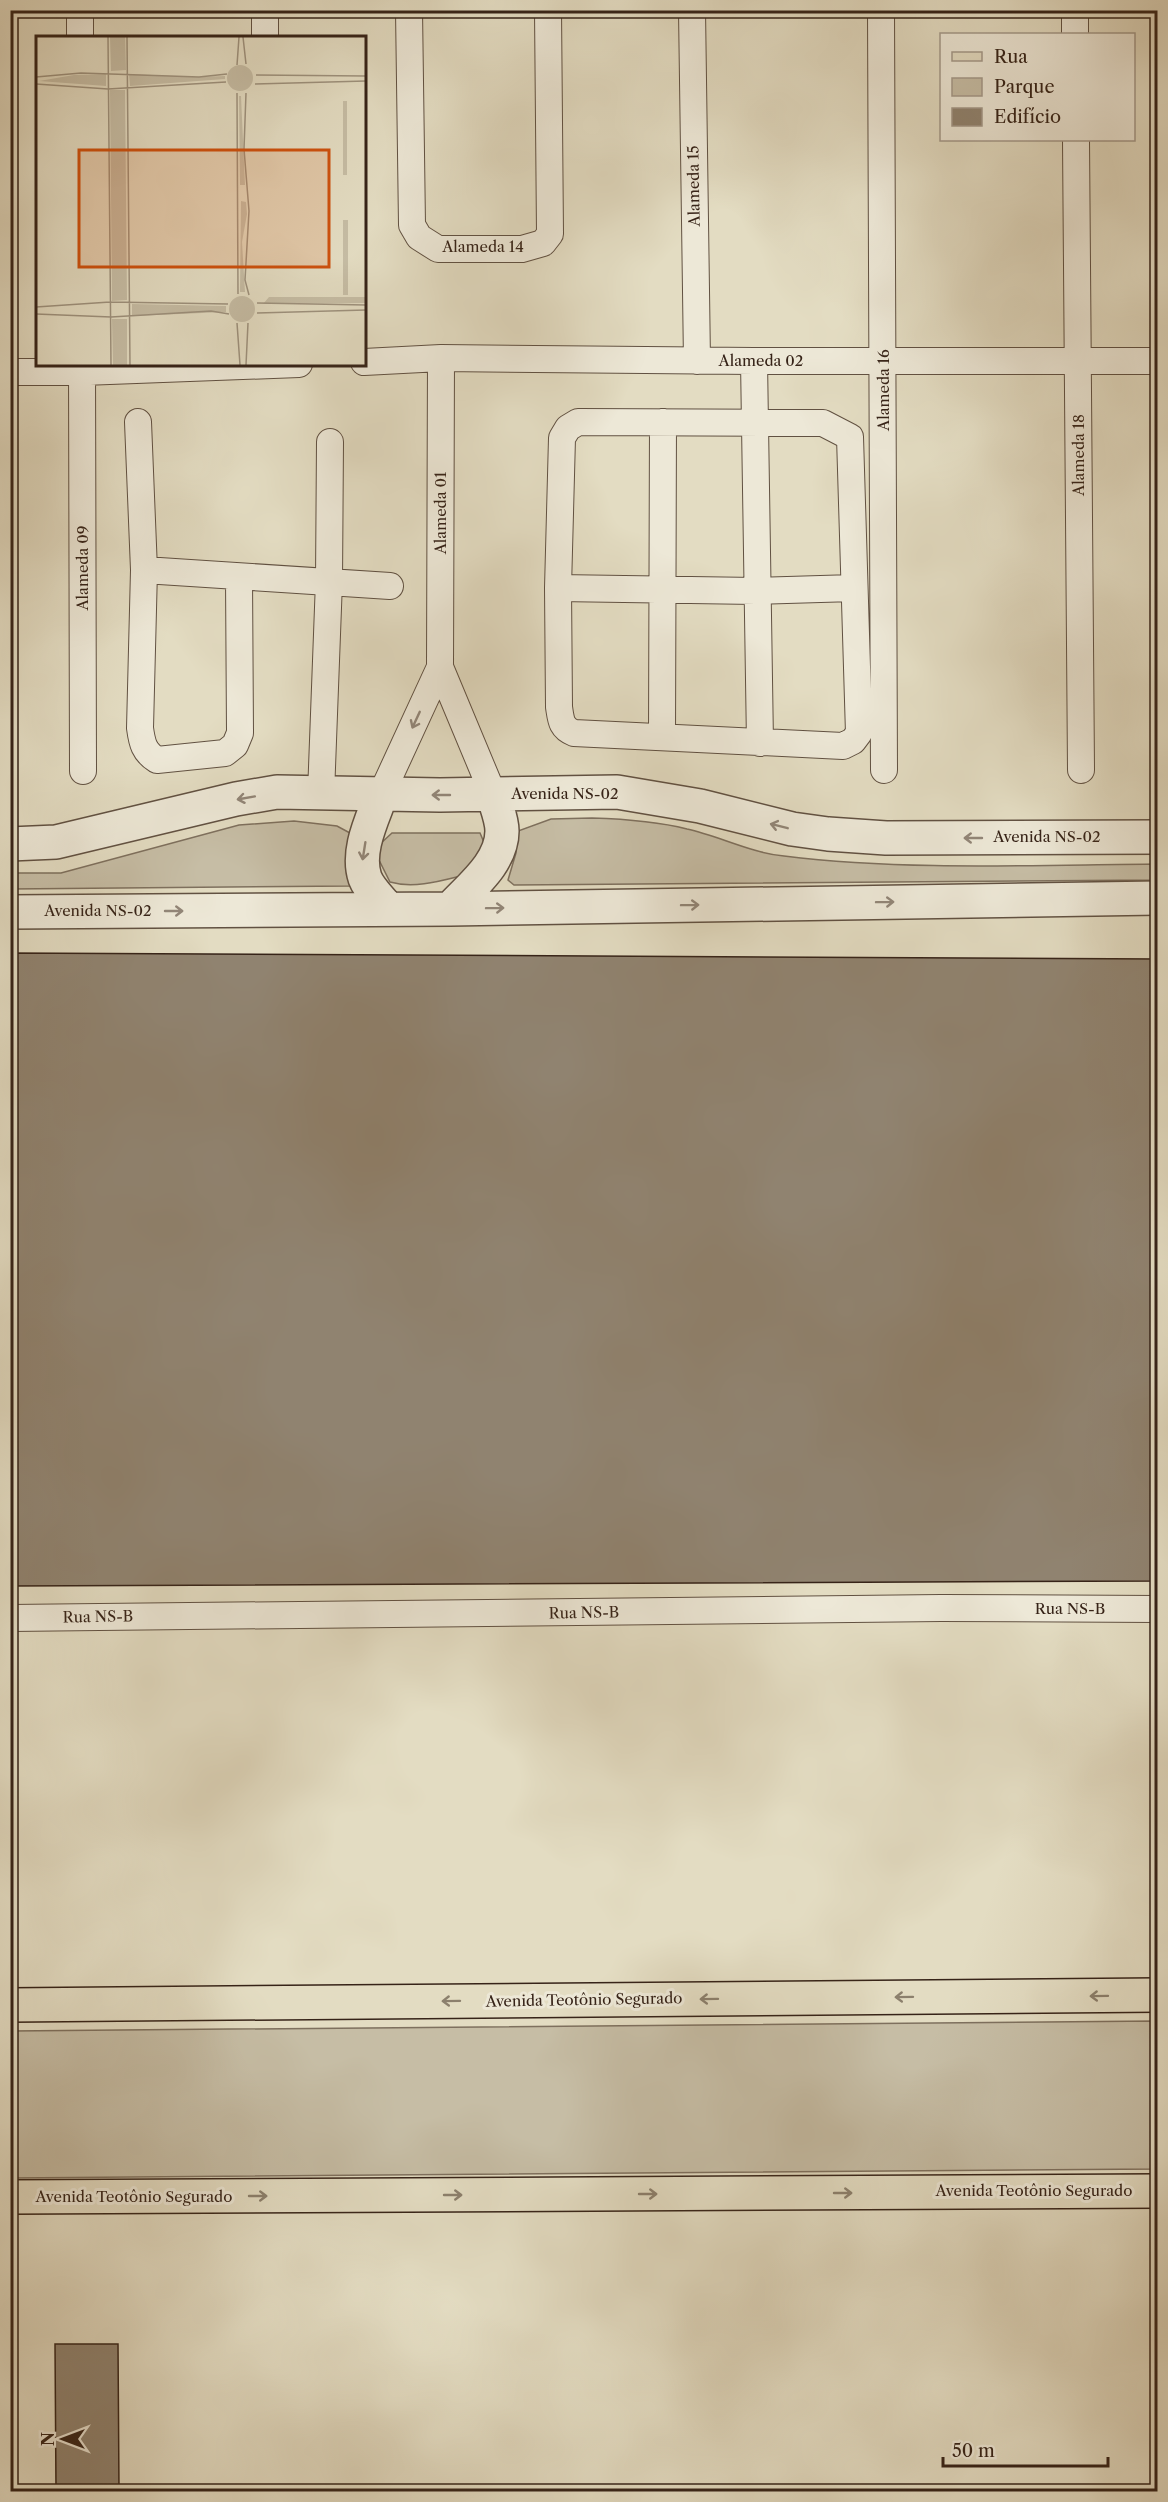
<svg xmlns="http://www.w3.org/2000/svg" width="1168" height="2502" font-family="'Libre Caslon Text',serif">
<rect width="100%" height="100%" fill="#e3dcc2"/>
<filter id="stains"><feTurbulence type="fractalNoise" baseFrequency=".00333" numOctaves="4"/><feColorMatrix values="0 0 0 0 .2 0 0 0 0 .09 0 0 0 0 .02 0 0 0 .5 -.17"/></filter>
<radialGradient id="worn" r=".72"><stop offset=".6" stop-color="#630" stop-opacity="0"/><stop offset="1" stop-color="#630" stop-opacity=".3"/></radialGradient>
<path fill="#c6bda5" stroke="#7e705e" stroke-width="1.5" d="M592,818c33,1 64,3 95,11 32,7 64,24 97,27 123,15 249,9 374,8l-1,16 -643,5 -6,-5 8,-27 -1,-13 3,-9 33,-12z
M294,821l43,5 13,7v53l-339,3 -1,-16h51l178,-48z
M392,833h88l6,14 -9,25c-28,6 -59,18 -87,10l-11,-22 1,-16z
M1157,2021v148l-1146,9v-147z"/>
<path fill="#908370" stroke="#362318" stroke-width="1.5" d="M10,953l1148,6v622l-1148,5z
M55,2344h63l1,145h-63z"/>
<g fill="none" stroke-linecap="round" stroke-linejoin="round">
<g stroke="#615142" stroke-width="28">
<path id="minor" d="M80,10v28
M265,10v28
M409,10l3,215 7,12 19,12h84l21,-6 7,-9 -2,-224
M692,10l5,351
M881,10l3,760
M1075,10v24
M1076,140l5,630
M441,358l-1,309 53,127
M754,361l6,382
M364,362l77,-4 313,3h404
M82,364l1,407
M10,372h73l216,-8
M138,422l6,148 -4,158c2,15 4,24 17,32l68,-7 10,-8 5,-12 -1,-155
M578,422l245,1 27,14 9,296 -6,8 -10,5 -269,-13c-13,-5 -13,-13 -15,-26l-1,-119 4,-150 6,-10z
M144,570l246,16
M558,588l198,3 98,-3
M662,737l1,-315
M321,794l8,-213 1,-139
M381,795l59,-128
M10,1618l931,-10 217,1"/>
</g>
<g stroke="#615142" stroke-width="36">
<path id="tertiary" d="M381,795c-9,25 -25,56 -16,83 4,11 16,22 23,31
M10,844l46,-2 180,-43 41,-7 163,3 177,-3 83,14 92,23 36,5 58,4 272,-1
M450,909c20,-22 52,-46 52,-78 0,-12 -6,-25 -9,-37
M10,912l440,-3 708,-11"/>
</g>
<g stroke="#362318" stroke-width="36">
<path id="primary" d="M10,2005l1148,-10
M10,2197l1148,-6"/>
</g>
<use href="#minor" stroke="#ede8d7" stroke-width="26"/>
<use href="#tertiary" stroke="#ede8d7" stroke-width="33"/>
<use href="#primary" stroke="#e3dcc2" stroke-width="33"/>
</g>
<defs><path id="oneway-shaft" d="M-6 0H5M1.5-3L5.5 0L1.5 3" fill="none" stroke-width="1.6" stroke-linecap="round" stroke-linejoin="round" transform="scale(1.5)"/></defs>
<g stroke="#928678">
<use href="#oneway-shaft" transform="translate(416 720) rotate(115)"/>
<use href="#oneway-shaft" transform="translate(441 795) rotate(180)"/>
<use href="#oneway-shaft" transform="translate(246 798) rotate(170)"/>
<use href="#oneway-shaft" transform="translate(779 826) rotate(-166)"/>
<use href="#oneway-shaft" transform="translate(973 838) rotate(180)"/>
<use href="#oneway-shaft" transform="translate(364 851) rotate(99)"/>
<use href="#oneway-shaft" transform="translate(885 902) rotate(-1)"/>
<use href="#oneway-shaft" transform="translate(690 905) rotate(-1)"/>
<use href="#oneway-shaft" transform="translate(495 908) rotate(-1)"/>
<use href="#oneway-shaft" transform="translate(174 911)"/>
</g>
<g stroke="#8c806d">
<use href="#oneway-shaft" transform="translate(1099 1996) rotate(179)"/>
<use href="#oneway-shaft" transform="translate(904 1997) rotate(179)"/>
<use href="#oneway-shaft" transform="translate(709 1999) rotate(179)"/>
<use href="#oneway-shaft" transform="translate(451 2001) rotate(179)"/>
<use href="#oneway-shaft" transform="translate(843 2193)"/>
<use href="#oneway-shaft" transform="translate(648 2194)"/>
<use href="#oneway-shaft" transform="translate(453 2195)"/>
<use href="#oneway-shaft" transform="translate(258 2196)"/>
</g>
<g text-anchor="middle" stroke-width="6" stroke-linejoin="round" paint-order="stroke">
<g font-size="15" fill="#362318" stroke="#ede8d7">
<text transform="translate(694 186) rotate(-91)" y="5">Alameda 15</text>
<text x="483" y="252">Alameda 14</text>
<text x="761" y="366">Alameda 02</text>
<text transform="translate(884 390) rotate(-90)" y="5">Alameda 16</text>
<text transform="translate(1079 455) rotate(-90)" y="5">Alameda 18</text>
<text transform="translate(441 513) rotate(-90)" y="5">Alameda 01</text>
<text transform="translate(83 568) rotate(-90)" y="5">Alameda 09</text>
<text x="565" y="799">Avenida NS-02</text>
<text x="1047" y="842">Avenida NS-02</text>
<text x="98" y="916">Avenida NS-02</text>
<text x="1070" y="1614">Rua NS-B</text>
<text transform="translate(584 1613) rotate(-1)" y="5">Rua NS-B</text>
<text transform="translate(98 1617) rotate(-1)" y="5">Rua NS-B</text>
<text transform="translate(584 2000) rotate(-1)" y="5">Avenida Teotônio Segurado</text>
<text x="1034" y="2196">Avenida Teotônio Segurado</text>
<text x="134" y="2202">Avenida Teotônio Segurado</text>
</g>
</g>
<g transform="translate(36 36)">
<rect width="330" height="330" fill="#e3dcc2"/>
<path d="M74,1h15l1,33 -15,1zM191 42a13 13 0 1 1 26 0a13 13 0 1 1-26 0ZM70,38v12l-67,-5 35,-6zM93,38l68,3 28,-1v3l-95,7zM74,54h15l2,210 -15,1zM203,60h2l4,89h-5zM307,65h4v74h-4zM205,165l5,1 1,12 -5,28 3,50h-5zM307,184h5v75h-5zM193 273a13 13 0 1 1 26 0a13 13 0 1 1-26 0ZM233,261h97v6l-103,1zM96,268l94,2v6l-94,4zM76,283h15v46h-14z" fill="#c6bda5"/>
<path fill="none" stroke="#9e927e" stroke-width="1.5" d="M72,1l3,328M91,1l3,328M207,1l3,27M201,29l2,-28M220,39l110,1M0,41l45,-4 118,4 28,-3M0,48l72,5 118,-7M219,48l111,-3M201,57l1,201M210,57l-2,56 5,62 -4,69 4,15M74,266l118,2M221,267l109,2M0,271l74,-5M221,277l109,-3M0,278l75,3M75,281l100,-6 18,3M201,287l3,42M210,329l2,-42"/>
<path fill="#cd510e" fill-opacity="0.15" stroke="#cd510e" stroke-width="3" d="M43,114h250v117h-250z"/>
<rect width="330" height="330" fill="none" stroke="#362318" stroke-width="3"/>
</g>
<rect width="1168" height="2502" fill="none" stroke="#e3dcc2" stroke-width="36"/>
<rect x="12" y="12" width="1144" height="2478" fill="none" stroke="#362318" stroke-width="3"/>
<rect x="18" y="18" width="1132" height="2466" fill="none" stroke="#362318" stroke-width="1.5"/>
<rect x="940" y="33" width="195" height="108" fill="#ede8d7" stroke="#a4998b" stroke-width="1.5"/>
<rect x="952" y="52" width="30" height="9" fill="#e3dcc2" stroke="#a4998b" stroke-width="1.5"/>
<text x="994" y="63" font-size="18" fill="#362318">Rua</text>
<rect x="952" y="78" width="30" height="18" fill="#c6bda5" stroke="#a4998b" stroke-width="1.5"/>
<text x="994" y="93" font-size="18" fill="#362318">Parque</text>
<rect x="952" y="108" width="30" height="18" fill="#908370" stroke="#a4998b" stroke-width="1.5"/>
<text x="994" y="123" font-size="18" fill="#362318">Edifício</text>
<g transform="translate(63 2439) rotate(270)" stroke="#ede8d7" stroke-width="4.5" paint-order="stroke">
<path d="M0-4.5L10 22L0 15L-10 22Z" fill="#362318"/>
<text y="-9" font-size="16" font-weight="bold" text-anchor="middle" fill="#362318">N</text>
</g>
<path d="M943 2457v9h165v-9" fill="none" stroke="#362318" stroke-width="3"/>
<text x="952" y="2457" font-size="18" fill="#362318" stroke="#ede8d7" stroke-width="4.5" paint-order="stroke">50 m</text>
<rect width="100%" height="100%" filter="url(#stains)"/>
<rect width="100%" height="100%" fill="url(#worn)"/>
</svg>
